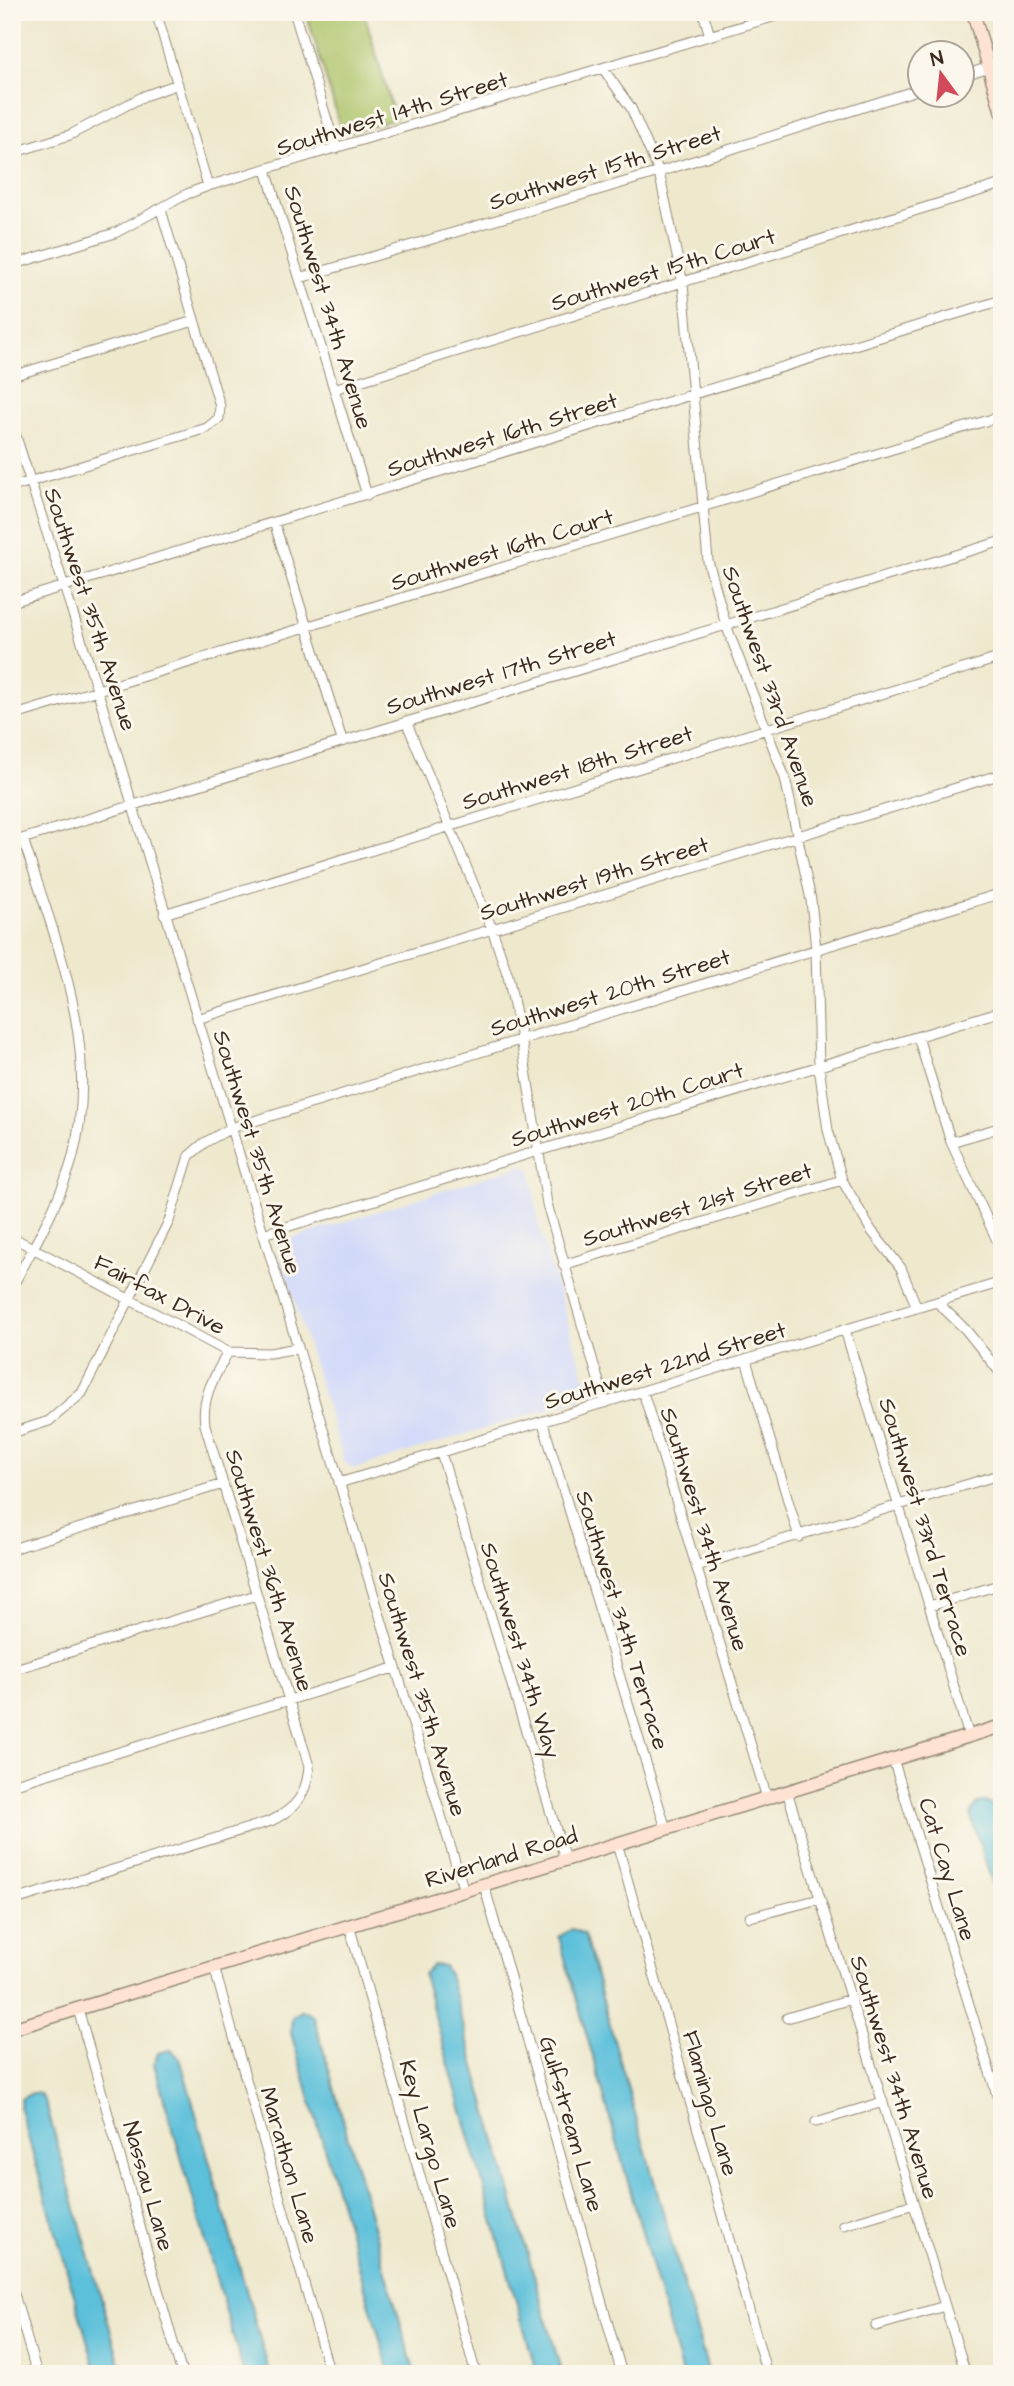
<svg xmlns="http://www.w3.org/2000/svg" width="1014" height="2386" font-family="'Architects Daughter',sans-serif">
<rect width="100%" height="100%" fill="#fbf7ec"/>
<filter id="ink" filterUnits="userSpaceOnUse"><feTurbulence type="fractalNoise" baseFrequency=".0143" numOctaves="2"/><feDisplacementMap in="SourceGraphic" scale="14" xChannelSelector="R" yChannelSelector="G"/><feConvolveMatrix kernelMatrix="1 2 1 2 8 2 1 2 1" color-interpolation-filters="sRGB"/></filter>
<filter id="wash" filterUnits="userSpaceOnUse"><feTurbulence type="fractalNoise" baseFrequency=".00686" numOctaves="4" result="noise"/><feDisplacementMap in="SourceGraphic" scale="28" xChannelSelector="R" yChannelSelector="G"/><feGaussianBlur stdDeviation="1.57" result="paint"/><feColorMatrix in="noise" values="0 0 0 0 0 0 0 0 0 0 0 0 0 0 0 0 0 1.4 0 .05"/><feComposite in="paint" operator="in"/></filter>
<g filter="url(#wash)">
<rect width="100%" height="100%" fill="#eee8cd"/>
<path fill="#d1d9f9" d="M523,1165l8,5 8,56 48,160 -7,13 -226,70 -10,-7 -64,-207 8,-15z"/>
<path fill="#abc368" stroke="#737643" stroke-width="2" d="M306,12h58l31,107 -46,14 -9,-8z"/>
<path fill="#5cc0da" stroke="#4c757c" stroke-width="2" d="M985,1802c25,6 17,89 17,111l-32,-99 8,-11z
M572,1929l12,5 125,440h-27l-123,-437z
M433,1965l11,1 5,9 113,399h-25l-114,-400z
M303,2010l11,7 101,357h-25l-99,-341 1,-16z
M171,2050l9,8 90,316h-26l-90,-310 4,-11z
M32,2093l8,1 5,7 78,273h-26l-77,-265 1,-10z"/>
</g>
<g filter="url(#ink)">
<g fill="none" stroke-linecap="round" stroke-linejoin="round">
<g stroke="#948976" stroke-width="11">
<path id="street" d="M156,12l52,174
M294,12l42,137
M703,12l7,24
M604,70l27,38 28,64 24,112 25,277 18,64 59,153 26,122 5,50 3,117 9,63 14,50 29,50 30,38 16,40
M962,76l27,-9
M12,153l58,-18 74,-39 34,-12
M266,170l101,325
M12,265l103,-32 72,-39 21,-8 581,-174
M300,278l359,-106 261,-83
M12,376l182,-55
M334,389l668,-205
M12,424l86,268 366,1199
M12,487l195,-59 12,-10 1,-12 -59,-196
M274,522l68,218
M12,602l990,-302
M12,716l990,-300
M406,721l86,208 16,47 13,62 26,166 58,199
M12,842l990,-301
M164,914l838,-257
M197,1019l805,-245
M918,1037l33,105 51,109
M951,1142l51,-15
M263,1234l739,-223
M12,1237l216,115 42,1 27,-5
M563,1265l279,-85
M12,1287c20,-36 51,-92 61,-131 28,-110 -17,-214 -50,-317
M937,1302l29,28 36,45
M845,1330l124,406
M746,1360l53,177
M643,1392l124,406
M543,1423l123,406
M12,1433l37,-12 33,-28 87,-172 20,-65 15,-13 27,-15 771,-235
M441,1453l124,406
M339,1483l663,-201
M12,1549l211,-65
M696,1566l306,-92
M930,1606l72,-22
M12,1670l244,-75
M893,1759l109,352
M12,1785l382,-117
M787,1791l179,583
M617,1843l150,531
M484,1885l138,489
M12,1901l259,-80c26,-13 36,-27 38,-55l-104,-341c-4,-29 10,-49 23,-73
M750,1917l70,-18
M349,1925l127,449
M214,1967l116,407
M78,2009l104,365
M787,2018l64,-19
M816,2122l67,-20
M844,2225l70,-21
M12,2287l25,87
M876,2326l69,-20"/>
</g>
<g stroke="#948976" stroke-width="15">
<path id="secondary" d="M973,12l29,101
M12,2029l990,-303"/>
</g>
<use href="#street" stroke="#fff" stroke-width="9"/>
<use href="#secondary" stroke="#fee3d2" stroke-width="12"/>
</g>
</g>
<g text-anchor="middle" stroke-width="6" stroke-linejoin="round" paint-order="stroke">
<g font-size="23" fill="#3b2a1e" stroke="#fbf7ec">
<text transform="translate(392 113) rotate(-17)" y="8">Southwest 14th Street</text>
<text transform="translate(605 167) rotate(-17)" y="8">Southwest 15th Street</text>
<text transform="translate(663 269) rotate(-17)" y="8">Southwest 15th Court</text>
<text transform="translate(329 307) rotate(73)" y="8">Southwest 34th Avenue</text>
<text transform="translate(502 434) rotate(-17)" y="8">Southwest 16th Street</text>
<text transform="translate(502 549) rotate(-17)" y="8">Southwest 16th Court</text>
<text transform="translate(91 609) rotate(72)" y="8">Southwest 35th Avenue</text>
<text transform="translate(501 672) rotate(-17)" y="8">Southwest 17th Street</text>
<text transform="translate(771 686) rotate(71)" y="8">Southwest 33rd Avenue</text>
<text transform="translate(577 767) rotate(-17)" y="8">Southwest 18th Street</text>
<text transform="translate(594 878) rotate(-17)" y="8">Southwest 19th Street</text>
<text transform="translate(610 992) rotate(-17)" y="8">Southwest 20th Street</text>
<text transform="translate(627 1104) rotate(-17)" y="8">Southwest 20th Court</text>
<text transform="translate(258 1152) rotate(73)" y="8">Southwest 35th Avenue</text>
<text transform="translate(697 1204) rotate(-17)" y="8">Southwest 21st Street</text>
<text transform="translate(160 1294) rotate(28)" y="8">Fairfax Drive</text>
<text transform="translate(665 1365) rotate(-17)" y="8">Southwest 22nd Street</text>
<text transform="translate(926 1527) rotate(73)" y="8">Southwest 33rd Terrace</text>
<text transform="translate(705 1529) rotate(73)" y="8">Southwest 34th Avenue</text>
<text transform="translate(270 1570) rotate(73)" y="8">Southwest 36th Avenue</text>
<text transform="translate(623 1620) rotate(73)" y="8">Southwest 34th Terrace</text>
<text transform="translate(521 1650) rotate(73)" y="8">Southwest 34th Way</text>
<text transform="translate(423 1694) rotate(73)" y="8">Southwest 35th Avenue</text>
<text transform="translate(501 1857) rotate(-17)" y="8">Riverland Road</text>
<text transform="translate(948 1869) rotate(73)" y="8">Cat Cay Lane</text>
<text transform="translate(895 2077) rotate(73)" y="8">Southwest 34th Avenue</text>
<text transform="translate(711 2103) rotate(74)" y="8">Flamingo Lane</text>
<text transform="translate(572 2124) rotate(74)" y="8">Gulfstream Lane</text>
<text transform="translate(431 2144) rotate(74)" y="8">Key Largo Lane</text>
<text transform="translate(290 2165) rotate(74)" y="8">Marathon Lane</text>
<text transform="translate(149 2186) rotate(74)" y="8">Nassau Lane</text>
</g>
</g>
<rect width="1014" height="2386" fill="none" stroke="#fbf7ec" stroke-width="42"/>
<g transform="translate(941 74) rotate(345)"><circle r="33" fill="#fbf7ec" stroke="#aea59a" stroke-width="2"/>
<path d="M0-5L12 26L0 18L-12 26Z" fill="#d1495b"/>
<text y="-10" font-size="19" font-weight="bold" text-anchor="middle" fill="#3b2a1e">N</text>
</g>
</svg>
